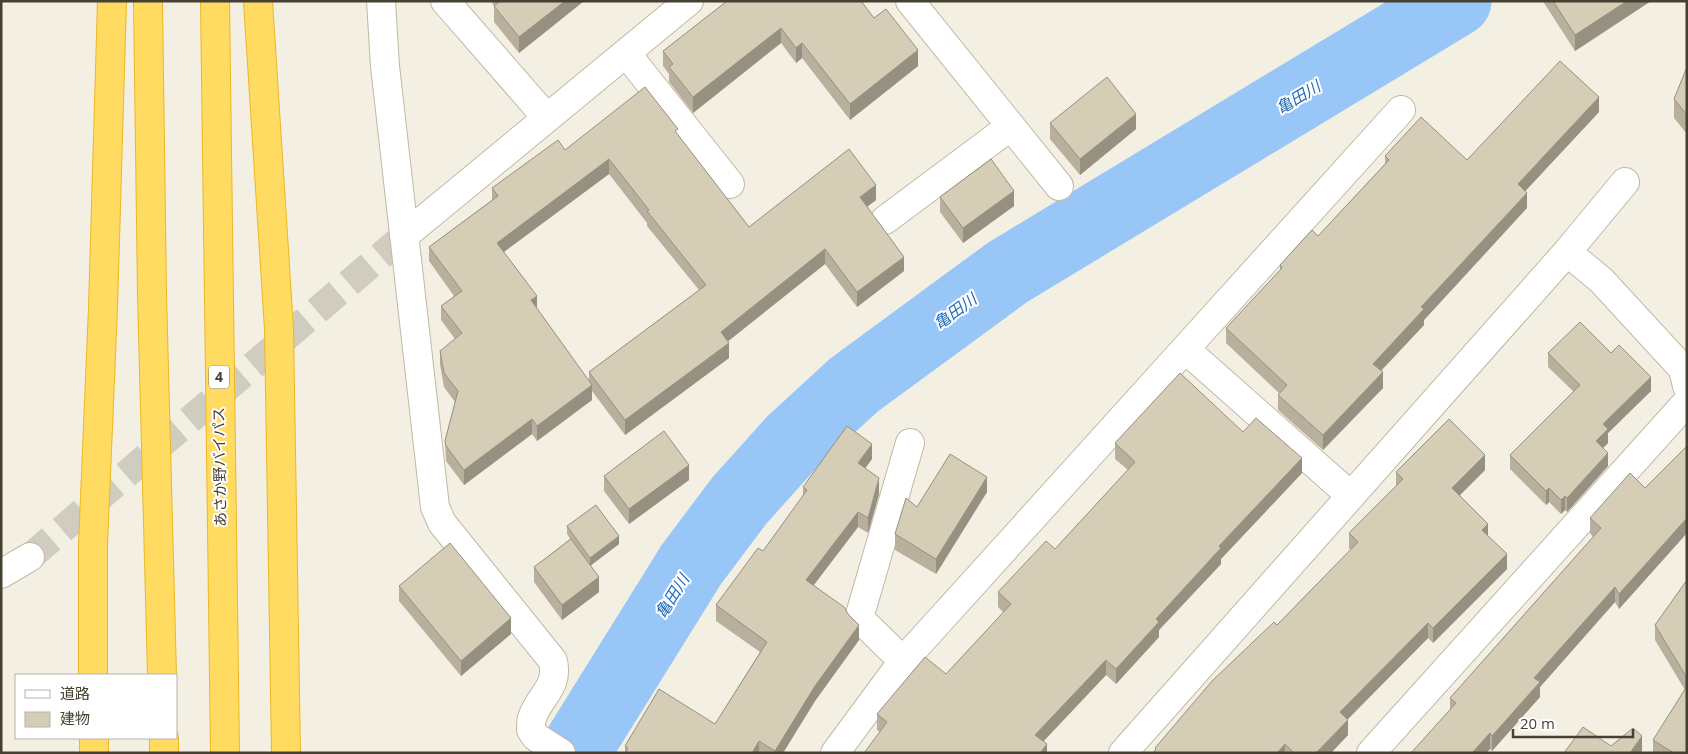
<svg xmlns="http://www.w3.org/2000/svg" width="1688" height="754" font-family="'Open Sans','Noto Sans JP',sans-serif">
<rect width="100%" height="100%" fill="#f3f0e3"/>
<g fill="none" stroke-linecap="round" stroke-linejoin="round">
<path stroke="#98c6f7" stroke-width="71" d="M574,753l117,-188 48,-64 53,-59 62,-57 154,-113 448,-271"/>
<path stroke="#d0cdc0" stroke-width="28" stroke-dasharray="28 14" stroke-linecap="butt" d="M30,557l374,-321"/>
<g stroke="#c0b9a5" stroke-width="30">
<path id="minor" d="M381,1l4,65 50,441 7,16 111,138c6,27 -14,35 -21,57 -1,3 -1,8 -1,12l5,7 25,16
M445,1l102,117
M910,1l149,185
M626,53l104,131
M885,220l126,-94
M404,236l285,-235
M1567,252l34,28 82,89 4,17
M1185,349l216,-239
M1,574l29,-17
M903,661l-44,-43 51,-175
M835,753l68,-92 282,-312 166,147
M1123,753l444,-501 58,-70
M1371,753l316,-351"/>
</g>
<g stroke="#ecb724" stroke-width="30">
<path id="highway" d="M148,1l4,293 10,381
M215,1l10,752
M258,1l21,328 7,424
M93,675v-130l10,-237 9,-307
M94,738v15
M164,738v15"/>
</g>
<use href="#minor" stroke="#fff" stroke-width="28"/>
<use href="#highway" stroke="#ffdb62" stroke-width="28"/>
</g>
<path fill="#b8b09d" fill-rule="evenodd" d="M491,1h93l-65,52 -25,-31v-16z
M727,1l147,17 44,48 -68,54 -48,-62 -6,5 -15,-20 -88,70 -24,-31v-8l-6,-8v-15z
M1544,1h107l-76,50 -31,-48z
M1687,67v67l-13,-16v-19z
M1599,112l-74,79 2,17 -103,112v5l-43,46 2,17 -60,62 -45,-40v-15l1,-2 -53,-50v-15l54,-57v-6l38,-29 67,-72v-8l82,4z
M1050,123l86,6 -56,46 -30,-36z
M678,135l71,92 127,-27 -9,7 37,64 -47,36 -32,-43 -98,77 2,17 -104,77 -33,-44v9l-55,41 -5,-7 -68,51 -18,-24 -1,-20 10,-39 -11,-15 -4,-22v-14l15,-12 -14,-19v-14l13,-10 -25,-35v-14l63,-47v-12l73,-38zM609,174l38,49v3l52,64 -110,82v9l-52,-72 -33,-57z
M940,197l74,9 -51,37 -23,-31z
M1548,353h63l40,38 -43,42v10l-5,5 5,18 -41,46 -2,-2 -4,4 -12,-12 -3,3 -36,-36v-14l64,-63 -26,-25z
M1243,432l59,41 -81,86v5l-62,66v7l-43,47 -10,-9 -62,66 3,12 -167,-21 -3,-2v-16l69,-40 58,-61 -6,-6v-15l57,-43 73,-79 -13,-11v-16z
M1687,446v87l-68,76 -4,-7 -75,85v10l-48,54 -2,-2 -4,4h-75l39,-43v-12l143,-161 -3,-4v-15l55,-30z
M872,459l-7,9 14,26 -11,39 -10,-6 -44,58 45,55 -44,61 -32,52h-158v-7l90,-22 45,-72 -44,-31v-16l47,-54 40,-54v-10z
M1485,470l-25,25 28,41 19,33 -74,74 -5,-5 -80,81v16l-17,18h-178l2,-2v-3l196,-198 -2,-2v-15l47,-47v-14z
M604,476l85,4 -60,44 -25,-33z
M987,492l-51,82 -41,-24v-16l22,-27z
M567,526l52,18 -28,21 8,27 -37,28 -28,-38v-15l36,-28 -3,-5z
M1687,580v173h-34v-13l32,-50 -30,-50v-15z
M399,586l112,48 -50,42 -62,-75z"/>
<path fill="#969080" d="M565,1h19l-65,52v-16z
M1627,1h24l-76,50v-16z
M781,28v15l-88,70v-16z
M802,43v15l-6,5v-15z
M918,50v16l-68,54v-16z
M1599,97v15l-81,87v-15z
M1136,114v15l-56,46v-16z
M609,159v15l-112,83v-14z
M876,185v15l-16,12v-15z
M1014,191v15l-51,37v-15z
M1527,193v15l-103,112v5l-51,54v-15l48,-57z
M825,249v15l-104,83v-15z
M904,257v14l-47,36v-15z
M537,296v15l-6,-11z
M729,343v15l-104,77v-15z
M1383,372v16l-60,62v-15z
M1651,377v14l-43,42v10l-12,12v-14l7,-17z
M592,385v15l-55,41v-15z
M532,419v15l-68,51v-15z
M872,444v15l-14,19v-15z
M1608,453v13l-41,46v-14z
M1485,455v15l-33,33v-15z
M1302,458v15l-81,86v5l-62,66v7l-43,47v-15l40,-50 63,-73z
M689,465v15l-60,44v-15z
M987,477v15l-51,82v-15z
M879,478v16l-11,39v-15z
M1549,488v14l-3,3v-14z
M1565,496v14l-4,4v-14z
M858,512v15l-52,68v-15z
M1687,518v15l-68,76v-15z
M1488,524v15l-6,-9z
M619,536v8l-29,22v-8z
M1507,554v15l-74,74v-15z
M599,577v15l-37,28v-15z
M1615,587v15l-75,85v10l-48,54v-15l42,-58z
M511,618v16l-50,42v-15z
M1428,623v15l-88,89v-15z
M859,625v15l-44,61 -32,52h-8v-2l40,-65z
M1106,660v15l-71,75v-15z
M1348,720v15l-17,18h-15z
M1490,733v16l-4,4h-14z
M1642,736v15l-1,2h-11z
M759,741v12h-7z
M1047,744v9h-7z
M1285,744v9h-8z"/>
<path fill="#d6cdb7" stroke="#969080" d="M500,1h65l-46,36 -25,-31z
M727,1h134l13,17 12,-9 32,41 -68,54 -48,-61 -6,5 -15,-20 -88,69 -24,-30 4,-3 -10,-13z
M1553,1h74l-52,34z
M1560,61l39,36 -81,87 9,9 -106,114 3,2 -51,55 10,8 -60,63 -45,-40 9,-10 -61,-57 56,-60 -2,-3 32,-35 6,6 71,-76 -4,-4 36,-39 46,43z
M1687,67v48l-13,-16z
M1107,77l29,37 -56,45 -30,-36z
M645,87l33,42 -3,2 74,96 100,-78 27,36 -16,12 44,60 -47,35 -32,-43 -104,83 8,11 -104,77 -36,-48 117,-87 -59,-74 2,-1 -40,-51 -112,84 40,53 -6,4 61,85 -55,41 -5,-7 -68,51 -18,-24 -1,-5 13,-50 -14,-18 -4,-22 22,-18 -21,-27 21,-15 -33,-44 69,-51 -6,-8 66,-48 7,10z
M991,159l23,32 -51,37 -23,-31z
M1580,322l31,31 8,-8 32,32 -48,47 5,5 -12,12 12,12 -41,45 -2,-2 -4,4 -12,-12 -3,3 -36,-36 70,-70 -32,-32z
M1180,373l63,59 13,-14 46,40 -83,88 2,2 -65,71 3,3 -43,47 -10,-9 -71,75 12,9 -7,9h-176l23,-31 -10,-8 48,-57 21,17 65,-70 -13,-12 48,-51 9,8 80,-87 -20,-19z
M1449,419l36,36 -33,33 36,36 -6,6 25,24 -74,74 -5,-5 -88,89 8,8 -32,33h-22l-9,-9 -8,9h-124l3,-4 -1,-1 57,-67 62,-59 3,3 81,-83 -9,-9 54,-54 -7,-7z
M847,426l25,18 -14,19 21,15 -11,40 -10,-6 -52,68 38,27 4,7 11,11 -44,61 -40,65 -16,-10 -7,12h-127l3,-5 -3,-2 34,-57 56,35 52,-82 -51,-37 42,-57 5,3 44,-61 -4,-3z
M664,431l25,34 -60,44 -25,-33z
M1687,446v72l-68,76 -4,-7 -81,91 6,4 -48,54 -2,-3 -18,20h-61l45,-50 -6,-5 151,-170 -11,-10 40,-45 15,15z
M950,454l37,23 -51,82 -41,-25 11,-36 11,9z
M596,505l23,31 -29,22 -23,-32z
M571,539l28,38 -37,28 -28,-38z
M450,543l61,75 -50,43 -62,-75z
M1687,580v98l-32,-53z
M1687,686v67h-13l-21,-13z
M1583,727l28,19 22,-18 9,8 -12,17h-66z"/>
<g text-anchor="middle" stroke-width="4" stroke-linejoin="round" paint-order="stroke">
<rect fill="#fff" stroke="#7e7970" stroke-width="1" x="209" y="365.5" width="20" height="23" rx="4"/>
<g font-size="14" font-weight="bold" fill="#464033">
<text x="219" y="382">4</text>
</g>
<g font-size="15" fill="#464033" stroke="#fff">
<text transform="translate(220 467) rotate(-91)" y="5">あさか野バイパス</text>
</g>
<g font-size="16" font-style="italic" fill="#226bbb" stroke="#fff">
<text transform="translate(1298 97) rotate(-31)" y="6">亀田川</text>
<text transform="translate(955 311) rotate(-36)" y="6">亀田川</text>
<text transform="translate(672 596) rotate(-58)" y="6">亀田川</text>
</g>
</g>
<rect width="1688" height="754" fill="none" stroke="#464033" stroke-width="5"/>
<rect x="15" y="674" width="162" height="65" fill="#ffffff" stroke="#b5b3ad"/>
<rect x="25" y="690" width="25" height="8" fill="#ffffff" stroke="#b5b3ad"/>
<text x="60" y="699" font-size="15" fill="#464033">道路</text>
<rect x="25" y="712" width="25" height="15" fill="#d6cdb7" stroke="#b5b3ad"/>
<text x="60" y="724" font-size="15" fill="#464033">建物</text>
<path d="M1513 729v8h120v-8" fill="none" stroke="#464033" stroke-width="2.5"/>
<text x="1520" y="729" font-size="15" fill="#464033" stroke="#ffffff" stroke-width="4" paint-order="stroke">20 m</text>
</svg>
